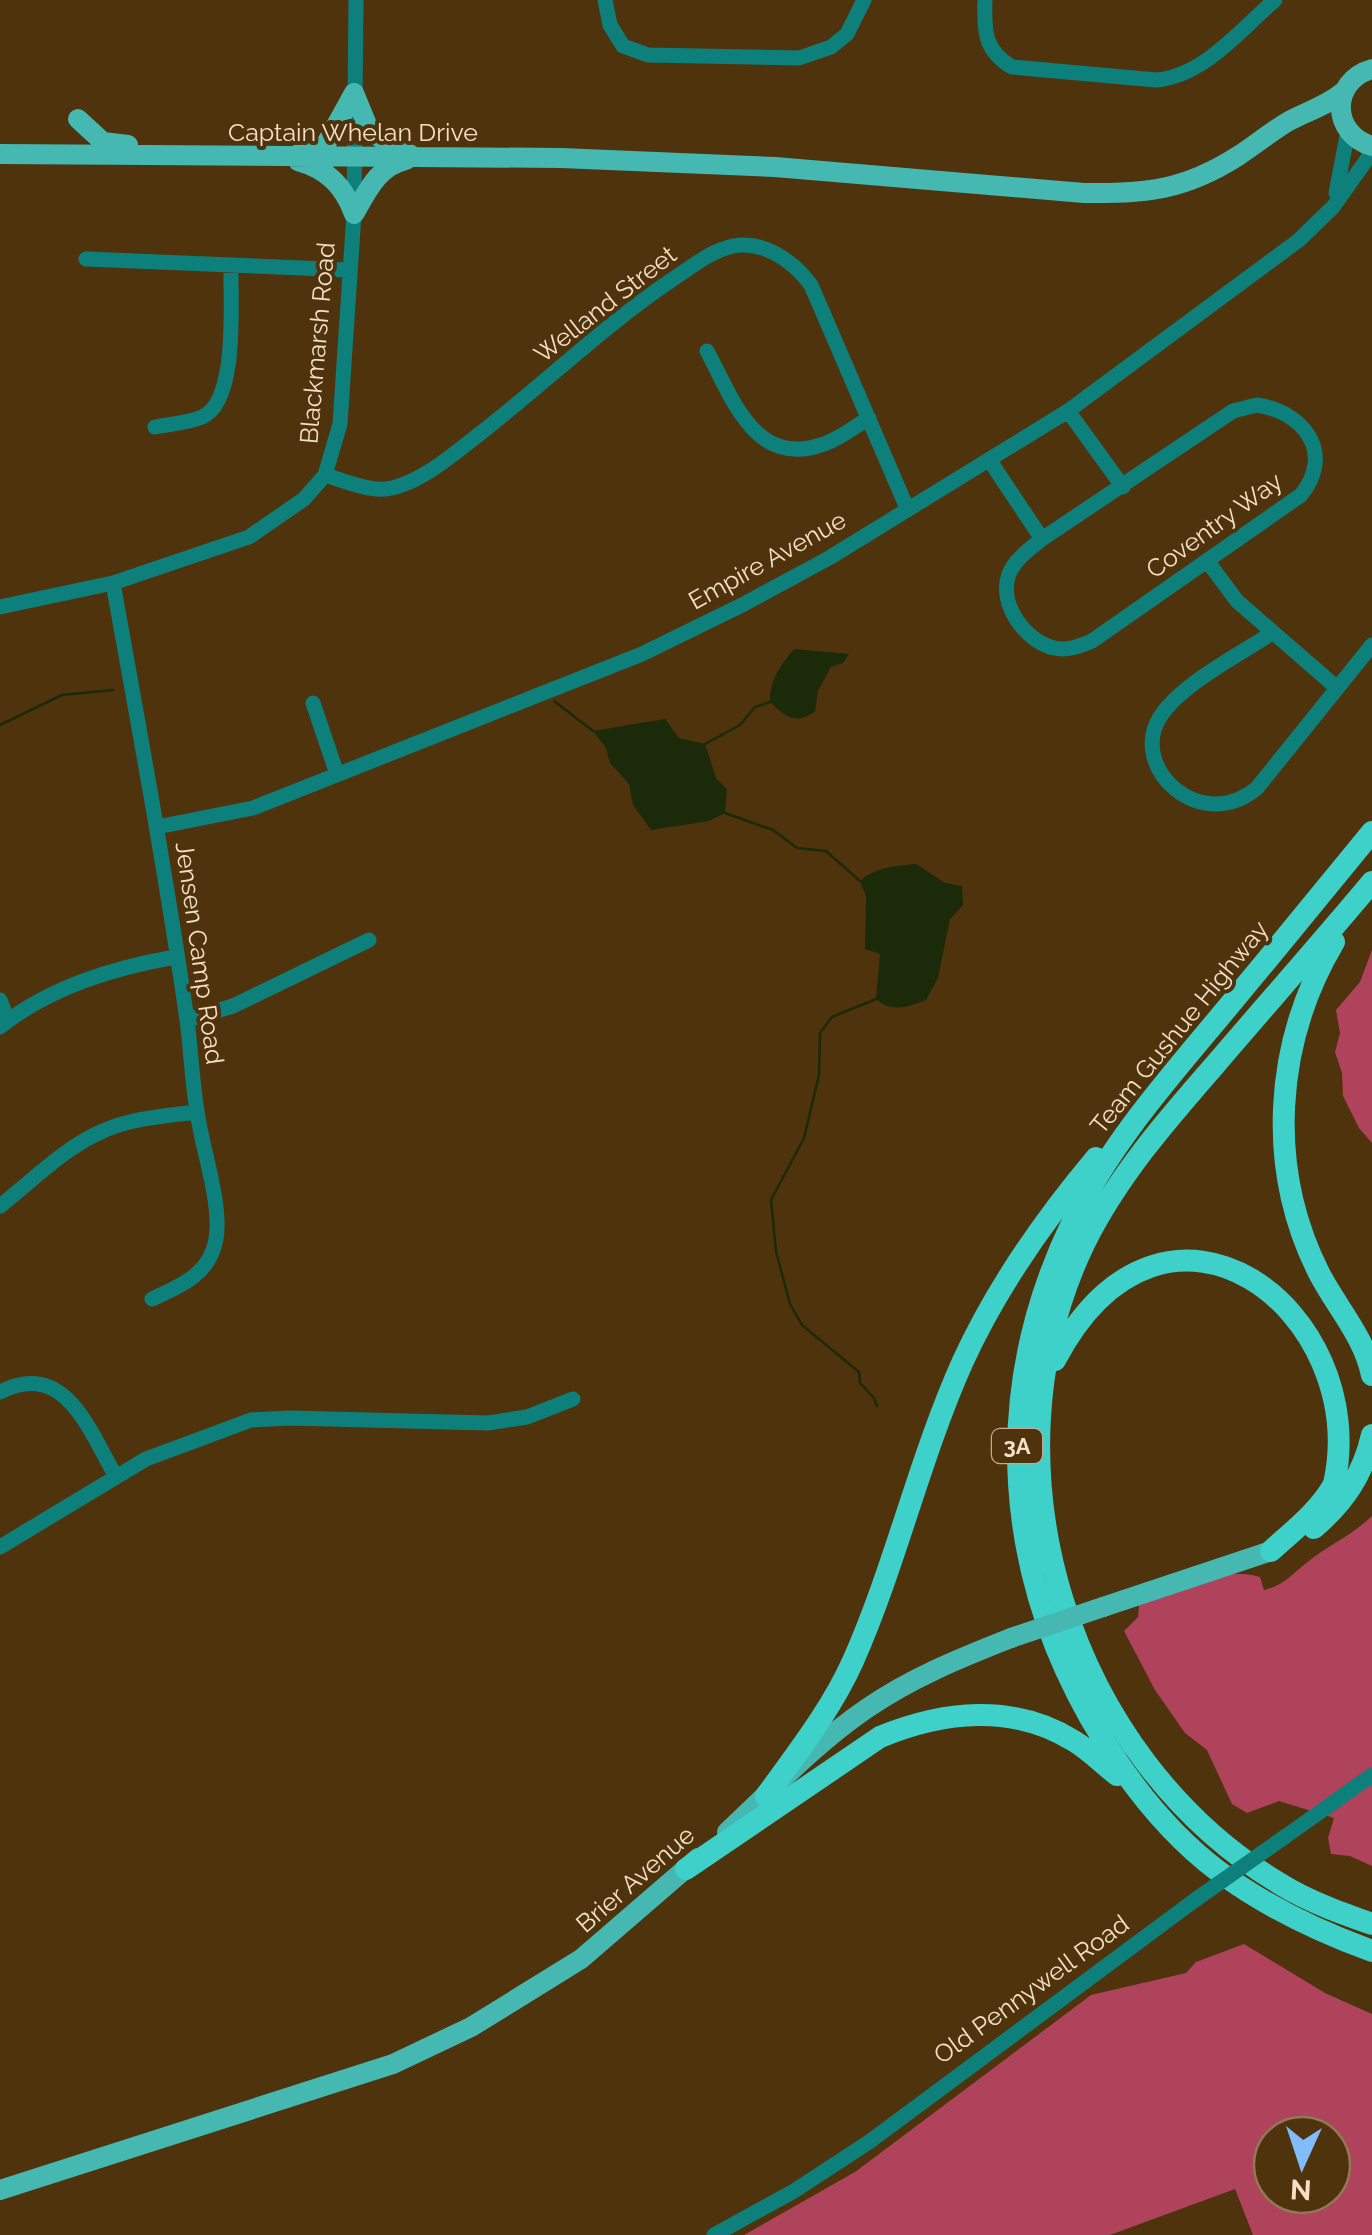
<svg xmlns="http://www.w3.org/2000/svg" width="1372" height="2235" font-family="Raleway,sans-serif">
<rect width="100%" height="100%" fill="#4f330d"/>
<path fill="#af435b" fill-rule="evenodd" d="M1372,950v193l-13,-15 -16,-32 -1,-23 -7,-21 5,-19 -4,-23 24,-28z
M1372,1516v350l-22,-10 -19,-2 -3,-16 6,-20 -55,-17 -32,12 -15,-9 -25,-54 -22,-17 -30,-43 -31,-59 14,-14 1,-12c38,-15 79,-40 121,-28l4,13c20,-5 26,-14 41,-26 22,-18 46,-28 67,-48z
M1244,1944l81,49 47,21v221h-119l-18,-46 -125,46h-366l111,-63 236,-177 95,-22 10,-11zM1272,2135h60v60h-60z"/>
<path fill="#1b2a09" d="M794,649l55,5 -6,9 -12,4 -13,24 -3,21c-22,13 -28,5 -45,-10 0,-23 10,-36 24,-53z
M665,719l14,19 26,6 11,34 11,11 -2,24 -16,8 -58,9 -18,-25 -4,-21 -19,-21 -4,-15 -13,-17z
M916,864l29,19 17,3 1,19 -13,14 -12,59 -12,22c-18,7 -34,13 -50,-1l4,-45 -15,-5 1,-53 -6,-15c16,-14 35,-15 56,-17z"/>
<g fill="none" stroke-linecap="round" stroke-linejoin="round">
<path stroke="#1b2a09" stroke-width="2.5" d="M554,701l39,30
M0,725l62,-30 51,-5
M705,744l35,-19 15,-18 15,-5
M725,813l48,17 24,18 29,3 34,30
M876,999l-44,18 -12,16 -1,42 -15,63 -33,62 5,51 14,53 12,21 57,47 1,11 14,15 3,8"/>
<path stroke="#0e807b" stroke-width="15" d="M605,0l5,25 13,21 25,9 151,3 32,-11 16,-13 17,-34
M985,0c-1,30 -1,51 27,67l144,13c48,-4 84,-50 119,-80
M1336,193l12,-62
M86,259l263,11
M707,351c25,46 47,116 114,94 17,-5 33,-18 48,-27
M1257,405c47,7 78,48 44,90l-209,146c-12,5 -24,10 -38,7 -29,-7 -56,-44 -45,-74 6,-15 21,-25 33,-35l191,-128z
M1068,411l55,76
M155,427c15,-3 34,-4 47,-10 37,-16 28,-117 29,-152
M990,461l52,78
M325,475c20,6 47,18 67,13 33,-8 64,-36 90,-56 64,-50 124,-108 191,-153 19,-12 37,-28 60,-33 31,-6 60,15 78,39l96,223
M1208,562l29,39 99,86
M113,583c26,145 53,291 74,437 4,30 5,61 10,91 5,38 25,92 19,128 -6,35 -35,47 -64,60
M0,607l113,-24 136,-46 55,-38 21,-24 15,-51 14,-210 2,-214
M1272,633c-33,22 -91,51 -112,84 -32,51 41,118 97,71l115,-143
M313,703l24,71
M157,827l96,-19 389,-154 100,-49 87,-47 239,-147 231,-171 34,-33 39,-55
M0,1000l8,20
M187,1020l46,-14 136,-66
M0,1027c50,-40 113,-59 175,-70
M0,1206c32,-25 65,-59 103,-75 29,-13 62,-15 94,-19
M0,1392c65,-33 89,38 115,83
M0,1547l146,-88 105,-39 39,-2 198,5 39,-6 46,-18
M1286,1836l86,-61
M714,2235l80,-44 75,-49 326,-242"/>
<path stroke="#45b8b2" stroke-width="20" d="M1372,69c-42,12 -41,65 0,77
M354,93l16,39 41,23
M78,119l25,23 25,3
M302,150l20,-3 5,-5 27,-49
M0,154l561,4 214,9 309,26c62,1 101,-3 154,-37 17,-11 34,-25 51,-35 19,-10 37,-15 54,-29
M298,161c29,8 46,25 56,53
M354,214c13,-22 24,-48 52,-54
M1103,1607l168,-56
M727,1832c45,-42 88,-88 139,-123 45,-31 94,-51 145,-71
M0,2190l393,-126 78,-37 110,-68 117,-101"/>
<path stroke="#3dd1c9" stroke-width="22" d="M1372,832c-50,61 -99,121 -149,181 -55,66 -113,131 -150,208 -84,173 -70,358 31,520 30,48 69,96 114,130 47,35 99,60 154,80
M1372,882c-52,62 -105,122 -158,184 -48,55 -96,110 -129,176 -109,224 -16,517 197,643 28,17 59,28 90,39
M1334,942c-60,101 -68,226 -15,331 18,35 45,63 53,102
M1055,1360c111,-210 317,-48 279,124 -15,27 -40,46 -63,67
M1314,1528c30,-26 49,-53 58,-93
M766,1796c31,-43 65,-86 87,-135 43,-97 66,-202 110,-300 34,-74 81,-141 133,-203
M686,1869l194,-132c63,-26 133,-34 194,4 15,9 29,23 43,34"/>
<path stroke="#0e807b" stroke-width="15" d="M1195,1900l91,-64"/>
<path stroke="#45b8b2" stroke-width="20" d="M1011,1638l92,-31"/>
</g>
<g text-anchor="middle" stroke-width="8" stroke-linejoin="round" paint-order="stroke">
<rect fill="#4f330d" stroke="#c3ab8e" stroke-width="2.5" x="992" y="1429" width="50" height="34" rx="8"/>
<g font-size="22" font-weight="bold" fill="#f5dfc6">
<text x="1017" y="1454">3A</text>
</g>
<g font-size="25" fill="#f5dfc6" stroke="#4f330d">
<text x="353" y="141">Captain Whelan Drive</text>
<text transform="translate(605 304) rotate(-38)" y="9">Welland Street</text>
<text transform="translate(317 343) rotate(-85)" y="9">Blackmarsh Road</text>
<text transform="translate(1214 525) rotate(-36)" y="9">Coventry Way</text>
<text transform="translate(767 560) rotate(-29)" y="9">Empire Avenue</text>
<text transform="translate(200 953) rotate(82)" y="9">Jensen Camp Road</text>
<text transform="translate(1179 1027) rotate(-51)" y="9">Team Gushue Highway</text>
<text transform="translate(635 1879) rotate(-41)" y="9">Brier Avenue</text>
<text transform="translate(1031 1989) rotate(-36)" y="9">Old Pennywell Road</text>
</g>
</g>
<g transform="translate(1302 2165) rotate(183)"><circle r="48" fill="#4f330d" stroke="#917857" stroke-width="2.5"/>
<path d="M0-8L18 38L0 25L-18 38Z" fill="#81bdfa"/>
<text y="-15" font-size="28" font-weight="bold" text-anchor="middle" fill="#f5dfc6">N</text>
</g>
</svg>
